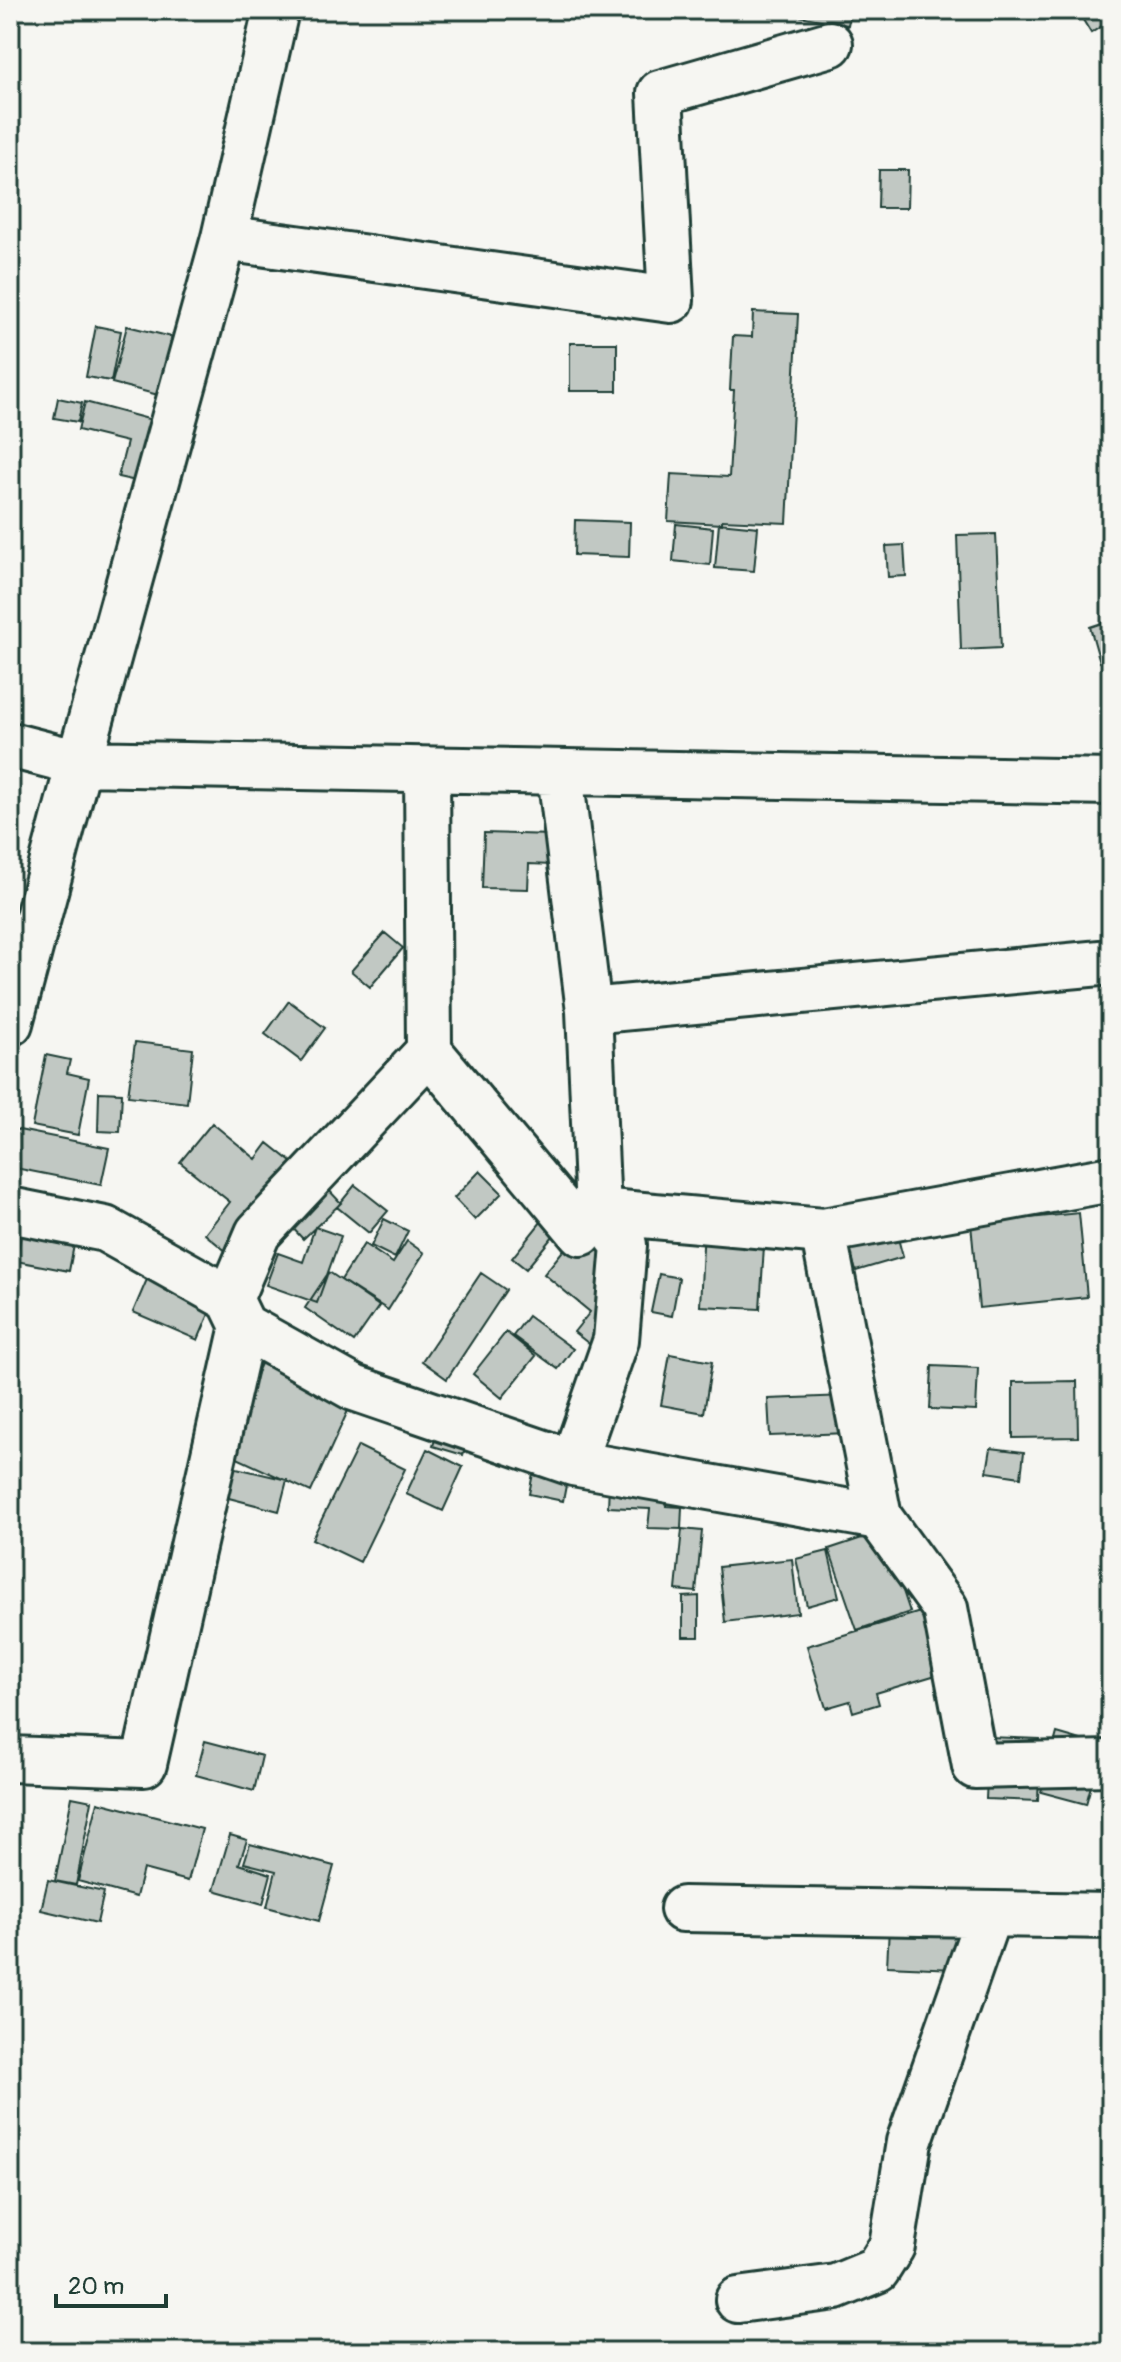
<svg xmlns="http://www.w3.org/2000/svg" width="1121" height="2362" font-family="Pangolin,sans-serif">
<rect width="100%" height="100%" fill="#f6f6f2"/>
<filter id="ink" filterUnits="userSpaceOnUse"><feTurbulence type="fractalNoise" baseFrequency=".0125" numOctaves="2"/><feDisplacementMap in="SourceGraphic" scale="16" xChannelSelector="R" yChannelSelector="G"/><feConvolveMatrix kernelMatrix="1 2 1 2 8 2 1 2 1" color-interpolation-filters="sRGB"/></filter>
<g filter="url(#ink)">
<path fill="#c1c8c3" stroke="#1f3d34" stroke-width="2" d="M800,10h51l-3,15 -49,-9z
M1077,10h34v10l-20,13z
M879,170h29l-1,38h-29z
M753,312l45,2 -11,209 -65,-3v4l-54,-3 3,-47 58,3 5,-87h-4l3,-54 19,1z
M96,326l25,5 -10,50 -25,-4z
M127,326l53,13 -14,58 -54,-14z
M570,343h47v48h-47z
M58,398l24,5 -4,19 -24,-4z
M85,402l67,18 -16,61 -18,-4 9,-35 -49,-12z
M575,520l55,2 -1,35 -55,-2z
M719,523l39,4 -4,44 -39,-3z
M676,524l37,4 -3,37 -37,-4z
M996,534l5,114 -40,2 -4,-115z
M904,545l2,31 -18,1 -2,-31z
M1111,620v39l-11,3 -10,-35z
M484,833l69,2 -1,30 -23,-1 -1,25 -46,-1z
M385,933l18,15 -33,39 -19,-16z
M289,1001l36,27 -24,33 -36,-27z
M135,1042l58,7 -6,54 -59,-7z
M46,1055l24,5 -3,13 22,5 -11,57 -46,-9z
M99,1092l23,1 -2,39 -22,-1z
M212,1123l44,36 12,-16 34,27 -69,87 -28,-23 25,-32 -50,-40z
M14,1129l95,19 -8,37 -91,-18z
M480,1171l22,22 -27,27 -21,-22z
M355,1185l33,26 -19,22 -32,-26z
M325,1186l16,17 -38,36 -16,-17z
M553,1207l14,12 -41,50 -14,-11z
M26,1209l53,10 -10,52 -53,-10z
M10,1213l12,3 -12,57z
M1079,1213l8,84 -108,11 -8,-84z
M384,1219l24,12 -13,27 -24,-12z
M583,1226l45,37 -35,84 -19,-15 16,-20 -46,-38z
M315,1227l26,9 -24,67 -51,-18 12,-32 25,9z
M704,1227l61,3 -5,79 -60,-3z
M895,1227l8,30 -47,14 -9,-30z
M407,1241l17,12 -36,57 -47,-30 23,-36 29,19z
M163,1242l65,27 -30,71 -65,-28z
M329,1272l50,34 -25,36 -49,-34z
M481,1273l25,17 -59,89 -25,-18z
M659,1274l20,4 -7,38 -21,-4z
M528,1316l45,33 -15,20 -45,-33z
M506,1332l30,24 -34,42 -29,-24z
M272,1339l90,41 -51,112 -89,-41z
M670,1354l42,8 -8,51 -43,-8z
M932,1366l46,2 -2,43 -46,-2z
M1077,1381l1,56 -65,1v-56z
M847,1396l1,37 -78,3 -2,-37z
M444,1409l31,9 -12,37 -30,-9z
M358,1446l47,23 -45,93 -48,-23z
M538,1447l34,7 -9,47 -34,-7z
M991,1448l33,4 -3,25 -34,-5z
M427,1449l36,18 -20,44 -37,-17z
M610,1463l58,3 -2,40 16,1 -1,22 -33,-1 2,-19 -42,-2z
M228,1466l59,14 -8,31 -58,-15z
M682,1529l20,2 -6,61 -20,-2z
M883,1531l27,81 -53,18 -28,-81z
M828,1551l11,46 -32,9 -11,-47z
M792,1559l6,54 -73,9 -6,-55z
M699,1596v41h-16v-40z
M927,1610l19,62 -70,21 3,11 -26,8 -3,-11 -24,7 -19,-62z
M1057,1733l45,13 -16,58 -45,-12z
M989,1737l51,2 -2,62 -52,-2z
M205,1741l57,15 -8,35 -58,-16z
M72,1797l20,4 -16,84 -21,-4z
M98,1802l104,27 -14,52 -45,-12 -7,28 -58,-16z
M230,1835l17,5 -8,24 32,10 -8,30 -49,-14z
M250,1844l84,22 -15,55 -52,-14 9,-36 -32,-8z
M48,1880l56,12 -7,31 -56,-13z
M890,1909l68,2 -3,58 -68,-3z"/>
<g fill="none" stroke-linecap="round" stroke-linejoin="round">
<g stroke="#1f3d34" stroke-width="50">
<path id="minor" d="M224,238l447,62 -11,-207 170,-49
M10,745l69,18 1032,19
M427,770l2,281 152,182 17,-22
M560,773l29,238 9,200 26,34 -8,95 -43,123
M589,1011l522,-49
M10,1023l69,-260 145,-525 52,-228
M10,1210l95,19 125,70 13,27 111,62 219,75 306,54
M598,1211l225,20 288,-52
M823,1231l56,286 66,91 30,158 136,-3
M230,1299l28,-66 171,-182
M10,1759l134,5 99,-438
M683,1909l428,7
M738,2300l98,-13 41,-17 15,-24 17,-104 80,-228"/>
</g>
<use href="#minor" stroke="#f6f6f2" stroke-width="44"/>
</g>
</g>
<rect width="1121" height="2362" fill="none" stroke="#f6f6f2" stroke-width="40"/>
<rect x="20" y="20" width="1081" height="2322" fill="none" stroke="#1f3d34" stroke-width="3" filter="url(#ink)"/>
<path d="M56 2294v12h110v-12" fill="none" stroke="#1f3d34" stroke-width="4"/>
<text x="68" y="2294" font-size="24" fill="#1f3d34" stroke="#f6f6f2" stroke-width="6" paint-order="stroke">20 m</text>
</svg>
